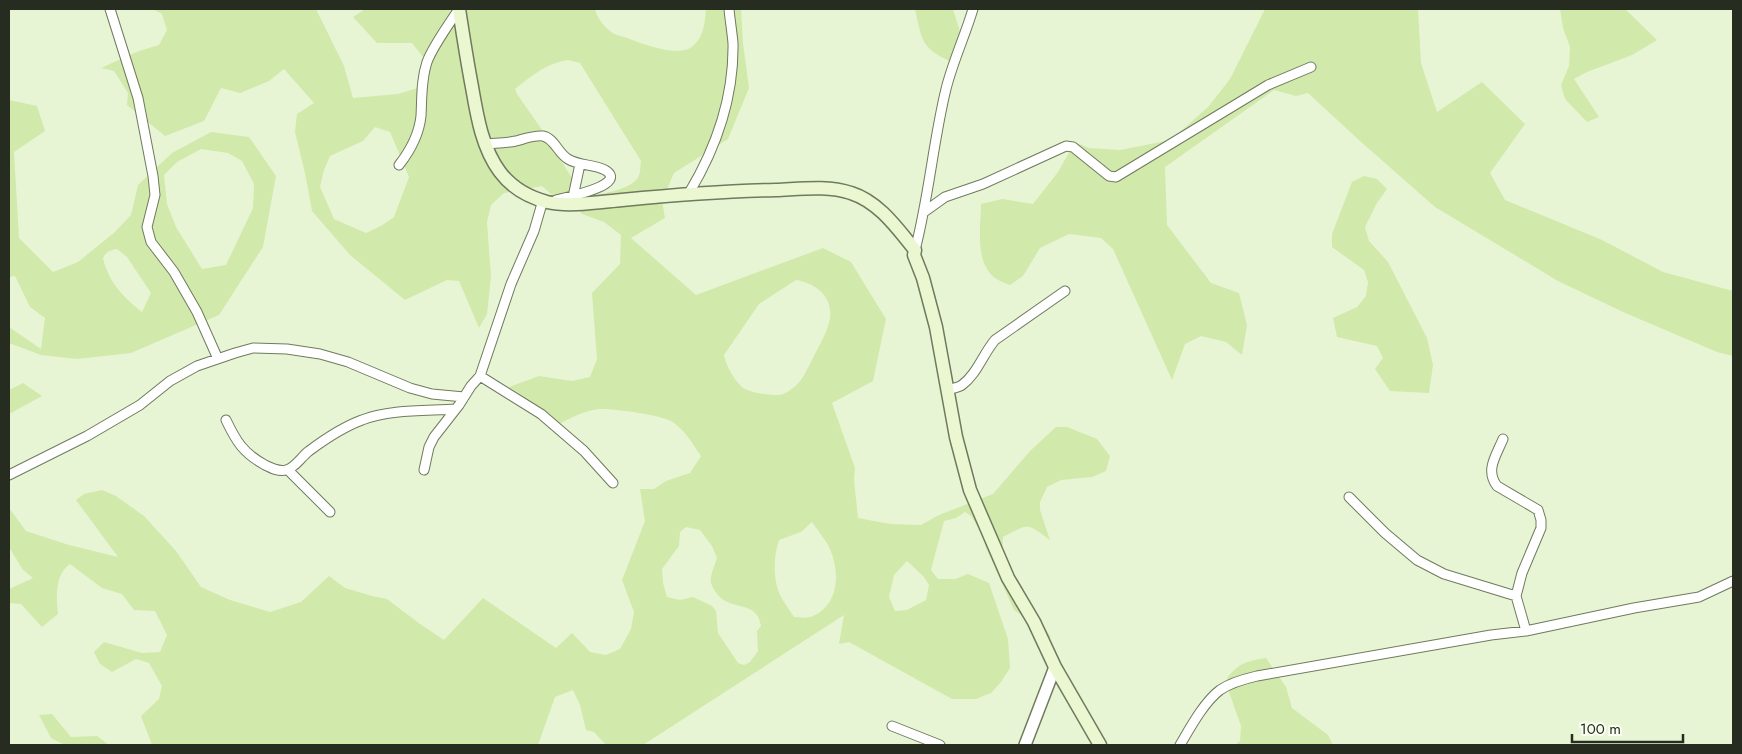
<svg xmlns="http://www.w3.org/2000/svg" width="1742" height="754" font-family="Jost,sans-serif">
<rect width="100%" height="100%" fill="#e8f5d5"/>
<path fill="#d1e9aa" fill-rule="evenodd" d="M152,9h164l28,57 9,32 45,-4 23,-7 6,-25 -15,-19h-35l-24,-26 12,-8h230c2,8 8,17 15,22 4,4 12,5 17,7 16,6 54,21 67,7 10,-9 11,-24 12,-36h35l2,34 6,45 -21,51 -54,34 -12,28 3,17 -34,20 65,57 127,-47 28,14 35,57 -13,62 -41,22 23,65 -1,12 4,38 32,6 31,1 18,-10 54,-21 37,-43 26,-24h11l30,12 13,17 -4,15 -14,6 -31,3 -14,7 -7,15v8l10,30c-24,-17 -20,-17 -47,-3l-1,17 37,66 12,17 -7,1 -12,-16 -18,-12 -28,-62 -4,-14 -11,-18 -6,-4 -9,6 -12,3 -13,49 7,9h17l13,-5 21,9 19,56 2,29 -9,14 -10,11 -15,6h-24l-103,-57 -10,2 5,-29 -201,130h-37l-12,-13 -8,-2 -6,-25 -7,-15 -18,7 -17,48h-386l-11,-29 18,-17 3,-13 -13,-23 -13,-4 -24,13 -12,-8 -6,-12 10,-10 38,11 18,-1 7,-17 -12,-24 -21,-1 -12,-16 -20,-6 -32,-24c-15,10 -14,33 -12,50l-16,13 -21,-23 -12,-1v-14l24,-11 -10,-8 -14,-23v-39l17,23 43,14 49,12 -42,-57 8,-6 18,-4 14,6 28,20 32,35 25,36 29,13 40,12 31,-10 28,-26 16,12 27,8 15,3 33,25 24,16 39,-42 73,50 16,-15 18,19 16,3 14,-6 11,-20 3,-17 -12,-32 23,-59 -5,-32h14l12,-8 24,-8 11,-17c-9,-13 -16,-26 -30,-35 -10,-6 -60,-13 -72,-12 -16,2 -29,9 -43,17l-34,-30 -13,-9 30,-11 33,5 18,-4 7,-18 -5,-66 28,-29 1,-29 -17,-13 -22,-8 -10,-13 -18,-4 -12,-11 -38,7 -13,12 -4,17 4,55 -4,37 -8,14 -20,-47 -12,-1 -42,20 -55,-45 -38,-44 -7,-38 -10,-41 2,-18 17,-11 -30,-34 -15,12 -29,12 -19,-5 -17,33 -39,15 -38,-31 1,-12 -14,-22 -13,-3 38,-17 20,-6 8,-15 -5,-16zM568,60l12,3 61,98c-1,6 0,15 -5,19 -9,10 -41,17 -54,14l-42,-67 -23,-33 -2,-5c16,-13 32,-26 53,-29zM375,127l15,5 19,45 -15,40 -13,9 -15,7 -32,-14 -14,-32 4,-17 6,-14 33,-15zM796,280c19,3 37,16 34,38 -2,14 -12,29 -18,42 -5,9 -10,22 -19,28 -3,2 -7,5 -10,6 -8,3 -34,-1 -41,-7 -8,-7 -16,-22 -18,-32l35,-51zM812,522c5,7 11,15 16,23 12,23 13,58 -15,71 -5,3 -14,1 -19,1 -5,-8 -13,-18 -16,-27 -5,-16 -4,-35 1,-50l22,-8zM686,527l14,3 12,16 5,12c-2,6 -5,13 -6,19 -1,6 1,9 4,14 14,23 41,6 46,35l-4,5 1,20 -8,11 -6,3 -6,-2 -20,-30 -2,-22 -4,-5 -19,-9 -13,3 -13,-3 -4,-14 -1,-14 17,-23 1,-14zM907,561l17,16 5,8 -3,15 -19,10 -12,1 -6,-14 5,-22z
M915,9h38l10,32 -9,22c-32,-14 -32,-21 -39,-54z
M1265,9h153l3,54 16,49 45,-30 43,42 -35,49 15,27 97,40 61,32 70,19v65l-16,-4 -94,-40 -65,-31 -123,-74 -75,-66 -52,-48 -12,3 -22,-6 -109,77 2,58 44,58 28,10 8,32 -5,30 -16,-13 -25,-6 -16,8 -13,36 -59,-131 -12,-11 -32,-4 -29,14 -17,28 -13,9c-5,-2 -11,-4 -15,-7 -21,-16 -14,-51 -14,-74l21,-5 31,5 25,-32 17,-30 14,6 31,2 51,-10 37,-33 22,-28z
M1560,9h65l32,31 -25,15 -45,17 -13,7 25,38 -12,5 -22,-23 -4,-14 8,-19 1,-19 -7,-19z
M9,100l28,6 8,25 -31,21 5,86 34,34 25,-10 37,-30 16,-17 7,-30 34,-32 39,-21 38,5 27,39 -13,71 -44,68 -88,38 -54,6 -36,-4 -32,-12v-16l32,22 4,-31 -15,-11 -15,-31 -6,1zM201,149l27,4 14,8 12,23 -1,24 -27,57 -24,4 -26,-42 -9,-23 -3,-29 13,-13zM117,249l10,8 24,36 -9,19c-19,-15 -34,-31 -39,-54 3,-6 7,-8 14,-9z
M1364,176l13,3 10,10 -10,14 -12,24 4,14 19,21 39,76 6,27 -4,28 -39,-2 -15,-22 8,-11 -6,-12 -40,-9 -4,-19 24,-11 9,-11 2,-14 -4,-12 -32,-23v-13l20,-52z
M23,383l19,13 -33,18v-24z
M1266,658l20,29 6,21 36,27 5,10h-98l5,-4 1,-15 -12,-34 -2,-14c12,-15 20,-17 39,-20z
M52,714l19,23 26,-1 12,9h-44l-14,-7 -12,-23z"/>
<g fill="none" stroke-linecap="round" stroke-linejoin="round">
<g stroke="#6f7a5e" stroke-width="11">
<path id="minor" d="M110,9l28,89 15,78 2,19 -8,32 4,15 23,30 23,40 21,47
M485,144c10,-1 21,-1 31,-3 8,-2 18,-6 27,-5 11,2 15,17 25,23 11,7 26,5 37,11 25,15 -42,28 -49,30
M399,165c11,-14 20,-30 22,-49 1,-18 0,-36 6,-54 6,-16 22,-38 32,-53
M689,193c27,-45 45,-97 44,-150 -1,-11 -3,-23 -4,-34
M573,197l7,-33
M924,212l21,-15 38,-13 83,-38 7,1 36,29 7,1 152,-92 43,-18
M915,250c14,-53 18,-108 31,-161 7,-28 19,-53 27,-80
M480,376l61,38 43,37 29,32
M947,390c5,-2 11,-2 15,-5 15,-11 21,-31 33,-45l70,-49
M226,420c10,21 17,33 39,45 6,3 14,7 21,5 9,-2 16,-14 23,-19 16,-12 34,-24 53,-31 27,-11 65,-9 94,-11
M1503,439c-7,17 -18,31 -6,47l41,24 3,10v8l-19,45 -6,23 10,35
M288,470l42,42
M424,470l5,-23 5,-10 25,-32 12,-19 9,-10 31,-92 23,-53 9,-31
M9,475l78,-39 53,-31 30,-24 27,-15 38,-13 18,-5 34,1 33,5 28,8 62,26 22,6 32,3
M1349,497l36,36 32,27 27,14 72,22
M892,726l48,19
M1180,745c10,-17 24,-43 40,-55 10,-7 24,-11 37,-14l234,-41 35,-4 108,-23 65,-11 34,-16"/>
</g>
<g stroke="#6f7a5e" stroke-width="14">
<path id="tertiary" d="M1025,745l30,-78"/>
</g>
<g stroke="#6f7a5e" stroke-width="15">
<path id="secondary" d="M459,9c4,26 8,52 13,78 5,29 10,61 28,85 12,16 28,25 47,30 22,5 53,0 75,-2 52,-5 103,-9 154,-10 24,-1 52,-5 75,3 28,9 46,35 64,57l-1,5 9,23 13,49 20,110 14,53 38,88 26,44 21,45 45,78"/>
</g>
<use href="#minor" stroke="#fff" stroke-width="9"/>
<use href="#tertiary" stroke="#fff" stroke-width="11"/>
<use href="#secondary" stroke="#eaf7d1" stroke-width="12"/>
</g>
<rect width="1742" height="754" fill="none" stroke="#272c20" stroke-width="20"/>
<path d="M1572 734v8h111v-8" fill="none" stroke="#272c20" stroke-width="2.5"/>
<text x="1580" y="734" font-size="15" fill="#272c20" stroke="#fafff2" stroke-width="4" paint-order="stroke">100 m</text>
</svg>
